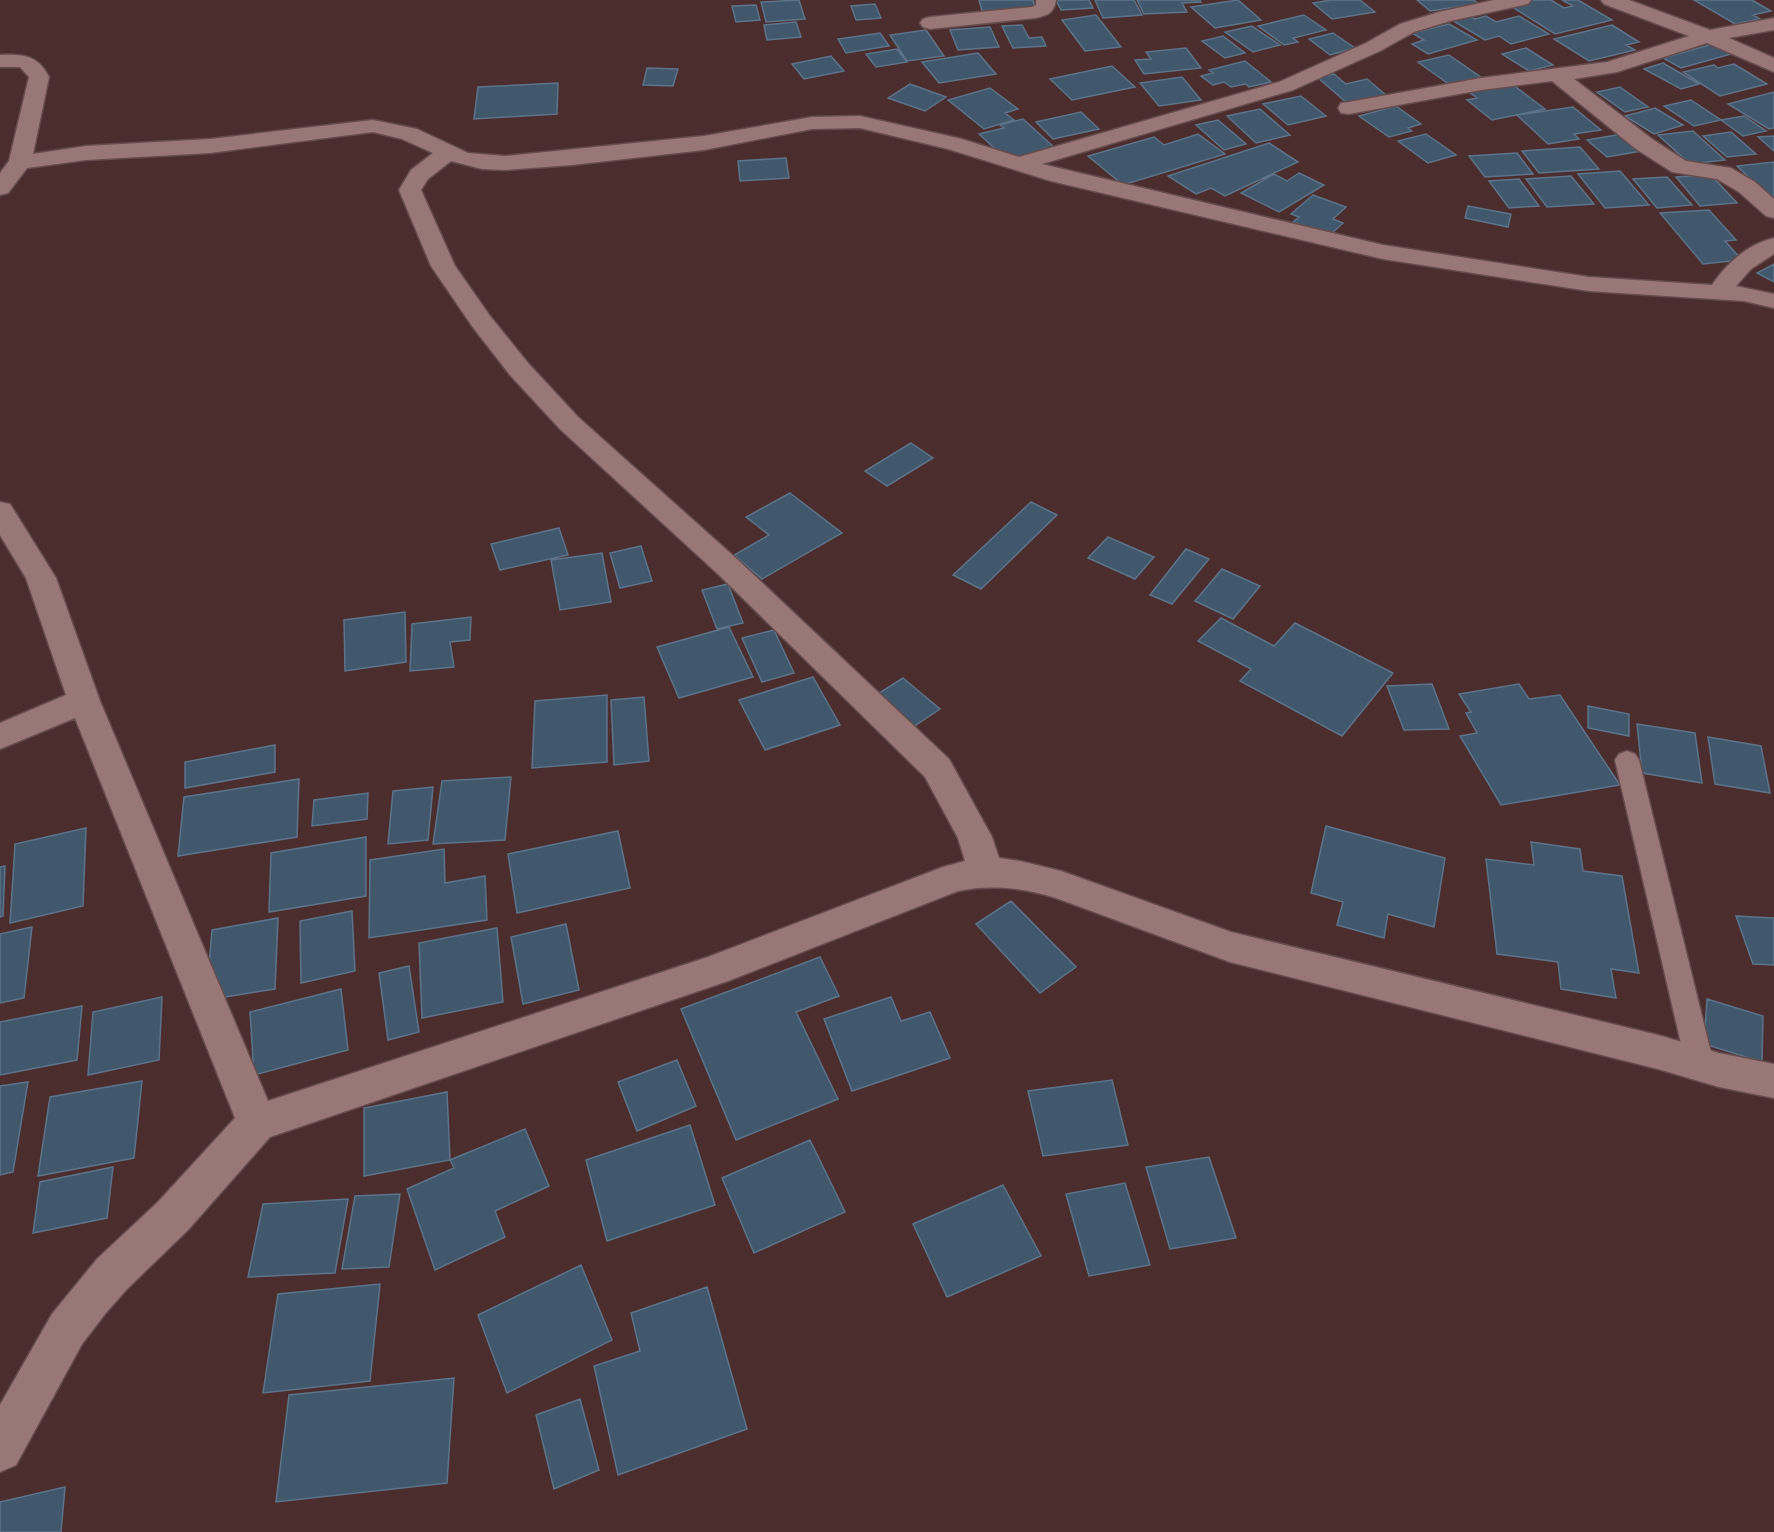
<svg xmlns="http://www.w3.org/2000/svg" width="1774" height="1532" font-family="Inter,sans-serif">
<rect width="100%" height="100%" fill="#4b2d2e"/>
<path fill="#41586c" stroke="#5c7389" stroke-width="1.5" d="M799,0l6,19 -39,3 -5,-20z
M979,0h54l2,9 -53,2z
M1056,0h33l4,8 -32,2z
M1095,0h39l8,15 -39,3z
M1137,0h63l1,2 -19,1 5,9 -43,2z
M1238,0l23,20 -46,8 -24,-21z
M1331,0h29l15,12 -43,7 -19,-16z
M1417,0h57l4,4 -48,7z
M1531,0h20l13,8 9,-2 -11,-6h16l34,20 -57,14 -46,-29z
M1694,0h58l19,11 -18,4 7,4 -25,5z
M875,4l6,14 -25,2 -5,-14z
M756,5l4,15 -24,2 -4,-16z
M1467,14l8,5 11,-3 10,6 23,-6 30,18 -38,10 -12,-8 -14,4 -35,-21z
M1096,15l25,32 -36,4 -23,-31z
M1304,15l22,15 -33,8 5,4 -14,3 -26,-19z
M796,22l5,15 -34,3 -3,-15z
M1449,24l28,16 -49,14 -16,-10 12,-4 -12,-7z
M1022,25l7,13 13,-1 4,9 -33,2 -11,-22z
M1612,25l27,17 -13,3 9,5 -46,11 -35,-22z
M1252,26l28,19 -27,7 -28,-20z
M990,27l9,20 -41,3 -8,-20z
M926,30l18,26 -37,5 -17,-26z
M880,33l9,13 -43,7 -8,-14z
M1333,33l22,15 -25,7 -21,-16z
M1223,36l22,17 -20,5 -23,-17z
M1713,44l18,10 -50,14 -18,-10z
M1186,48l15,20 -57,6 -9,-14 16,-1 -5,-7z
M1526,48l27,17 -24,6 -27,-17z
M897,49l10,13 -31,5 -10,-13z
M978,53l18,21 -57,9 -17,-21z
M1449,55l33,23 -32,7 -32,-23z
M831,56l13,15 -40,8 -12,-15z
M1245,61l26,21 -22,5 -3,-3 -15,3 -7,-5 -11,3 -12,-9 12,-3 -4,-3z
M1663,63l36,21 -18,5 -37,-20z
M1734,64l33,20 -47,12 -37,-24 31,-7 4,3z
M1112,66l23,21 -63,13 -22,-21z
M647,68l31,1 -5,17 -30,-1z
M1334,74l12,10 21,-5 19,16 -39,8 -30,-26z
M1182,77l19,23 -42,6 -19,-23z
M558,83l-1,31 -83,5 4,-32z
M910,84l36,13 -21,14 -37,-13z
M1512,84l33,25 -53,11 -25,-20 10,-2 -8,-6z
M1620,87l28,20 -23,5 -28,-20z
M990,88l28,21 -13,4 9,7 -30,9 -36,-29z
M1774,92v36l-5,1 -41,-25z
M1301,96l25,20 -38,9 -25,-21z
M1691,100l30,20 -27,6 -30,-20z
M1396,106l25,18 -13,4 4,3 -23,6 -30,-21z
M1573,107l28,23 -27,4 5,5 -31,5 -31,-29z
M1655,108l28,17 -29,9 -29,-18z
M1260,109l30,26 -34,8 -29,-27z
M1081,112l18,17 -46,10 -17,-17z
M1744,116l22,15 -23,5 -22,-16z
M1023,119l32,29 -48,12 -28,-26 25,-6 -4,-3z
M1218,120l28,24 -22,6 -28,-25z
M1693,131l32,29 -35,4 -32,-29z
M1731,132l25,22 -29,3 -24,-21z
M1198,134l27,20 -102,31 -35,-29 66,-19 10,8z
M1426,134l30,21 -28,8 -30,-22z
M1622,134l20,17 -35,6 -20,-17z
M1774,136v15l-16,-14z
M1269,143l29,19 -73,34 -14,-8 -15,6 -28,-18z
M1580,147l19,22 -60,4 -17,-22z
M1517,153l16,21 -48,3 -16,-21z
M786,158l3,20 -49,3 -2,-20z
M1774,162v36h-3l-34,-32z
M1620,171l29,34 -44,3 -27,-34z
M1299,173l25,12 -45,27 -38,-19 33,-19 13,7z
M1711,175l26,28 -37,3 -24,-29z
M1571,176l23,28 -47,3 -21,-28z
M1667,177l25,28 -35,3 -24,-29z
M1519,179l20,27 -30,2 -20,-27z
M1313,195l33,12 -13,12 10,4 -13,12 -37,-13 6,-5 -8,-3z
M1468,206l43,8 -3,13 -43,-9z
M1709,210l27,30 -11,1 17,19 -39,4 -43,-51z
M1774,264v18l-17,-9z
M911,443l22,15 -46,28 -22,-15z
M790,493l52,40 -80,46 -28,-24 35,-20 -23,-18z
M1031,502l26,13 -76,74 -28,-14z
M559,528l9,27 -68,15 -9,-26z
M1108,537l46,20 -19,22 -47,-21z
M641,546l11,35 -32,7 -10,-35z
M1186,549l23,10 -37,45 -22,-9z
M602,553l9,49 -51,8 -9,-50z
M1222,569l38,17 -27,33 -38,-18z
M728,584l15,39 -26,6 -15,-39z
M405,612l1,50 -61,9 -1,-51z
M471,617l-1,23 -20,2 4,25 -44,4 2,-47z
M1221,618l53,28 21,-23 98,50 -51,63 -102,-55 11,-12 -53,-28z
M729,627l24,50 -74,21 -22,-51z
M774,630l20,43 -32,9 -20,-44z
M813,677l27,48 -75,25 -26,-50z
M903,678l37,31 -27,18 -37,-32z
M1432,684l17,45 -45,1 -17,-44z
M1519,684l10,15 31,-4 60,90 -119,20 -41,-69 17,-3 -11,-20 5,-1 -12,-18z
M607,695v67l-75,6 3,-67z
M644,697l5,64 -35,4 -3,-65z
M1588,706l41,8v22l-41,-8z
M1637,724l58,9 7,50 -60,-10z
M1708,737l53,9 9,47 -55,-9z
M275,745v27l-90,16v-26z
M511,777l-6,63 -72,4 9,-63z
M299,779l-2,58 -119,19 6,-59z
M433,787l-5,53 -40,4 5,-53z
M368,793l-1,26 -55,7 2,-26z
M1326,826l119,32 -11,69 -46,-13 -4,24 -47,-13 6,-23 -32,-9z
M86,828l-3,78 -73,17 5,-79z
M618,831l12,57 -113,25 -9,-59z
M366,837v59l-97,16 2,-59z
M1531,842l49,7 3,22 39,5 17,97 -28,-4 5,29 -55,-9 -3,-27 -61,-8 -11,-95 48,6z
M444,849l1,34 40,-7 2,44 -118,18 1,-78z
M5,866l-2,50 -3,1v-50z
M1011,901l65,66 -36,26 -64,-69z
M352,911l3,60 -54,12 -1,-62z
M1736,916l38,2v47l-21,-1z
M278,918l-3,71 -69,11 6,-70z
M566,924l13,66 -56,14 -12,-67z
M32,927l-8,71 -24,5v-69z
M497,928l6,74 -81,16 -3,-75z
M820,957l19,39 -43,16 42,87 -102,41 -55,-131z
M409,966l10,66 -31,8 -9,-67z
M341,989l7,61 -94,25 -4,-63z
M162,997l-3,63 -71,15 5,-63z
M891,997l10,24 29,-9 20,46 -98,33 -28,-72z
M1707,999l56,17 -1,46 -58,-18z
M82,1006l-5,54 -77,15v-53z
M677,1060l19,46 -59,25 -19,-49z
M1112,1080l16,65 -85,11 -15,-65z
M142,1081l-8,77 -96,18 12,-79z
M28,1082l-15,90 -13,3v-89z
M447,1092l3,68 -86,16v-68z
M690,1125l25,80 -108,36 -21,-81z
M525,1129l24,57 -54,25 10,26 -70,33 -28,-81 47,-21 -4,-8z
M810,1140l35,72 -91,41 -32,-75z
M1209,1157l27,81 -66,11 -24,-82z
M113,1167l-6,51 -74,15 7,-51z
M1125,1183l25,82 -61,11 -23,-82z
M1003,1185l38,71 -94,41 -34,-73z
M400,1194l-11,73 -47,2 13,-73z
M348,1199l-13,74 -87,4 15,-73z
M581,1265l31,75 -105,53 -29,-78z
M380,1284l-10,97 -107,12 15,-99z
M707,1287l40,142 -129,46 -24,-109 46,-15 -9,-38z
M454,1378l-7,105 -171,19 13,-107z
M580,1399l19,71 -45,19 -18,-74z
M65,1487l-4,45h-61v-30z"/>
<g fill="none" stroke-linecap="round" stroke-linejoin="round">
<g stroke="#654c4e" stroke-width="3">
<path id="lane" d="M1627,751l8,3 4,6 75,305 -4,9 -10,3 -10,-3 -4,-9 -71,-305 4,-6z"/>
</g>
<g stroke="#654c4e" stroke-width="3">
<path id="street" d="M1036,0h20c-2,13 -8,15 -20,18l-106,11 -7,-2 -3,-4 3,-4 7,-2 102,-10 4,-2z
M1494,0h37l-3,4 -78,17 -36,11 -34,19 -87,39 -251,74 341,81 206,32 123,8c15,-22 36,-41 62,-47v16l-23,15 -15,17 38,8v14l-30,-7 -155,-10 -206,-32 -332,-78 -103,-32 -88,-21 -48,1 -108,21 -132,15 -67,5 -23,-1 -31,-8 -23,18 -7,11 34,76 35,50 38,47 50,54 160,143 211,199 43,78 7,21 21,3 41,10 170,61 427,103 61,18 55,11v34l-55,-11 -61,-18 -428,-107 -174,-64c-33,-10 -63,-14 -98,-7l-230,90 -458,156 -82,93 -61,59 -22,25 -23,30 -66,121 -16,7v-67l52,-91 45,-55 61,-57 77,-84 -160,-400 -75,31v-26l66,-28 -40,-117 -26,-43v-33l10,2 46,74 44,123 168,400 440,-144 235,-90 22,-6 -7,-23 -33,-61 -207,-203 -158,-145 -50,-54 -38,-49 -41,-60 -32,-76 12,-20 22,-17 -31,-14 -29,-7 -163,21 -124,7 -59,8 -19,25 -8,2v-22l9,-12 20,-84 -9,-10h-20v-12c23,-1 38,0 49,22l-16,77 53,-8 124,-7 163,-19 44,9 51,24 37,3 199,-20 108,-19 48,-1 102,23 57,18 260,-75 87,-39 34,-19 39,-12z
M1601,0h28l81,30 64,-12v12l-45,8 45,20v14l-67,-29 -90,29 -43,7 78,60 34,22 45,7 24,14 19,17v19l-8,-2 -27,-24 -22,-13 -45,-7 -36,-23 -84,-68 -71,9 -132,24 -8,-1 -3,-5 3,-5 8,-1 132,-24 126,-16 82,-26 -85,-32z"/>
</g>
<use href="#lane" fill="#9a7777" fill-rule="evenodd"/>
<use href="#street" fill="#9a7777" fill-rule="evenodd"/>
</g>
</svg>
